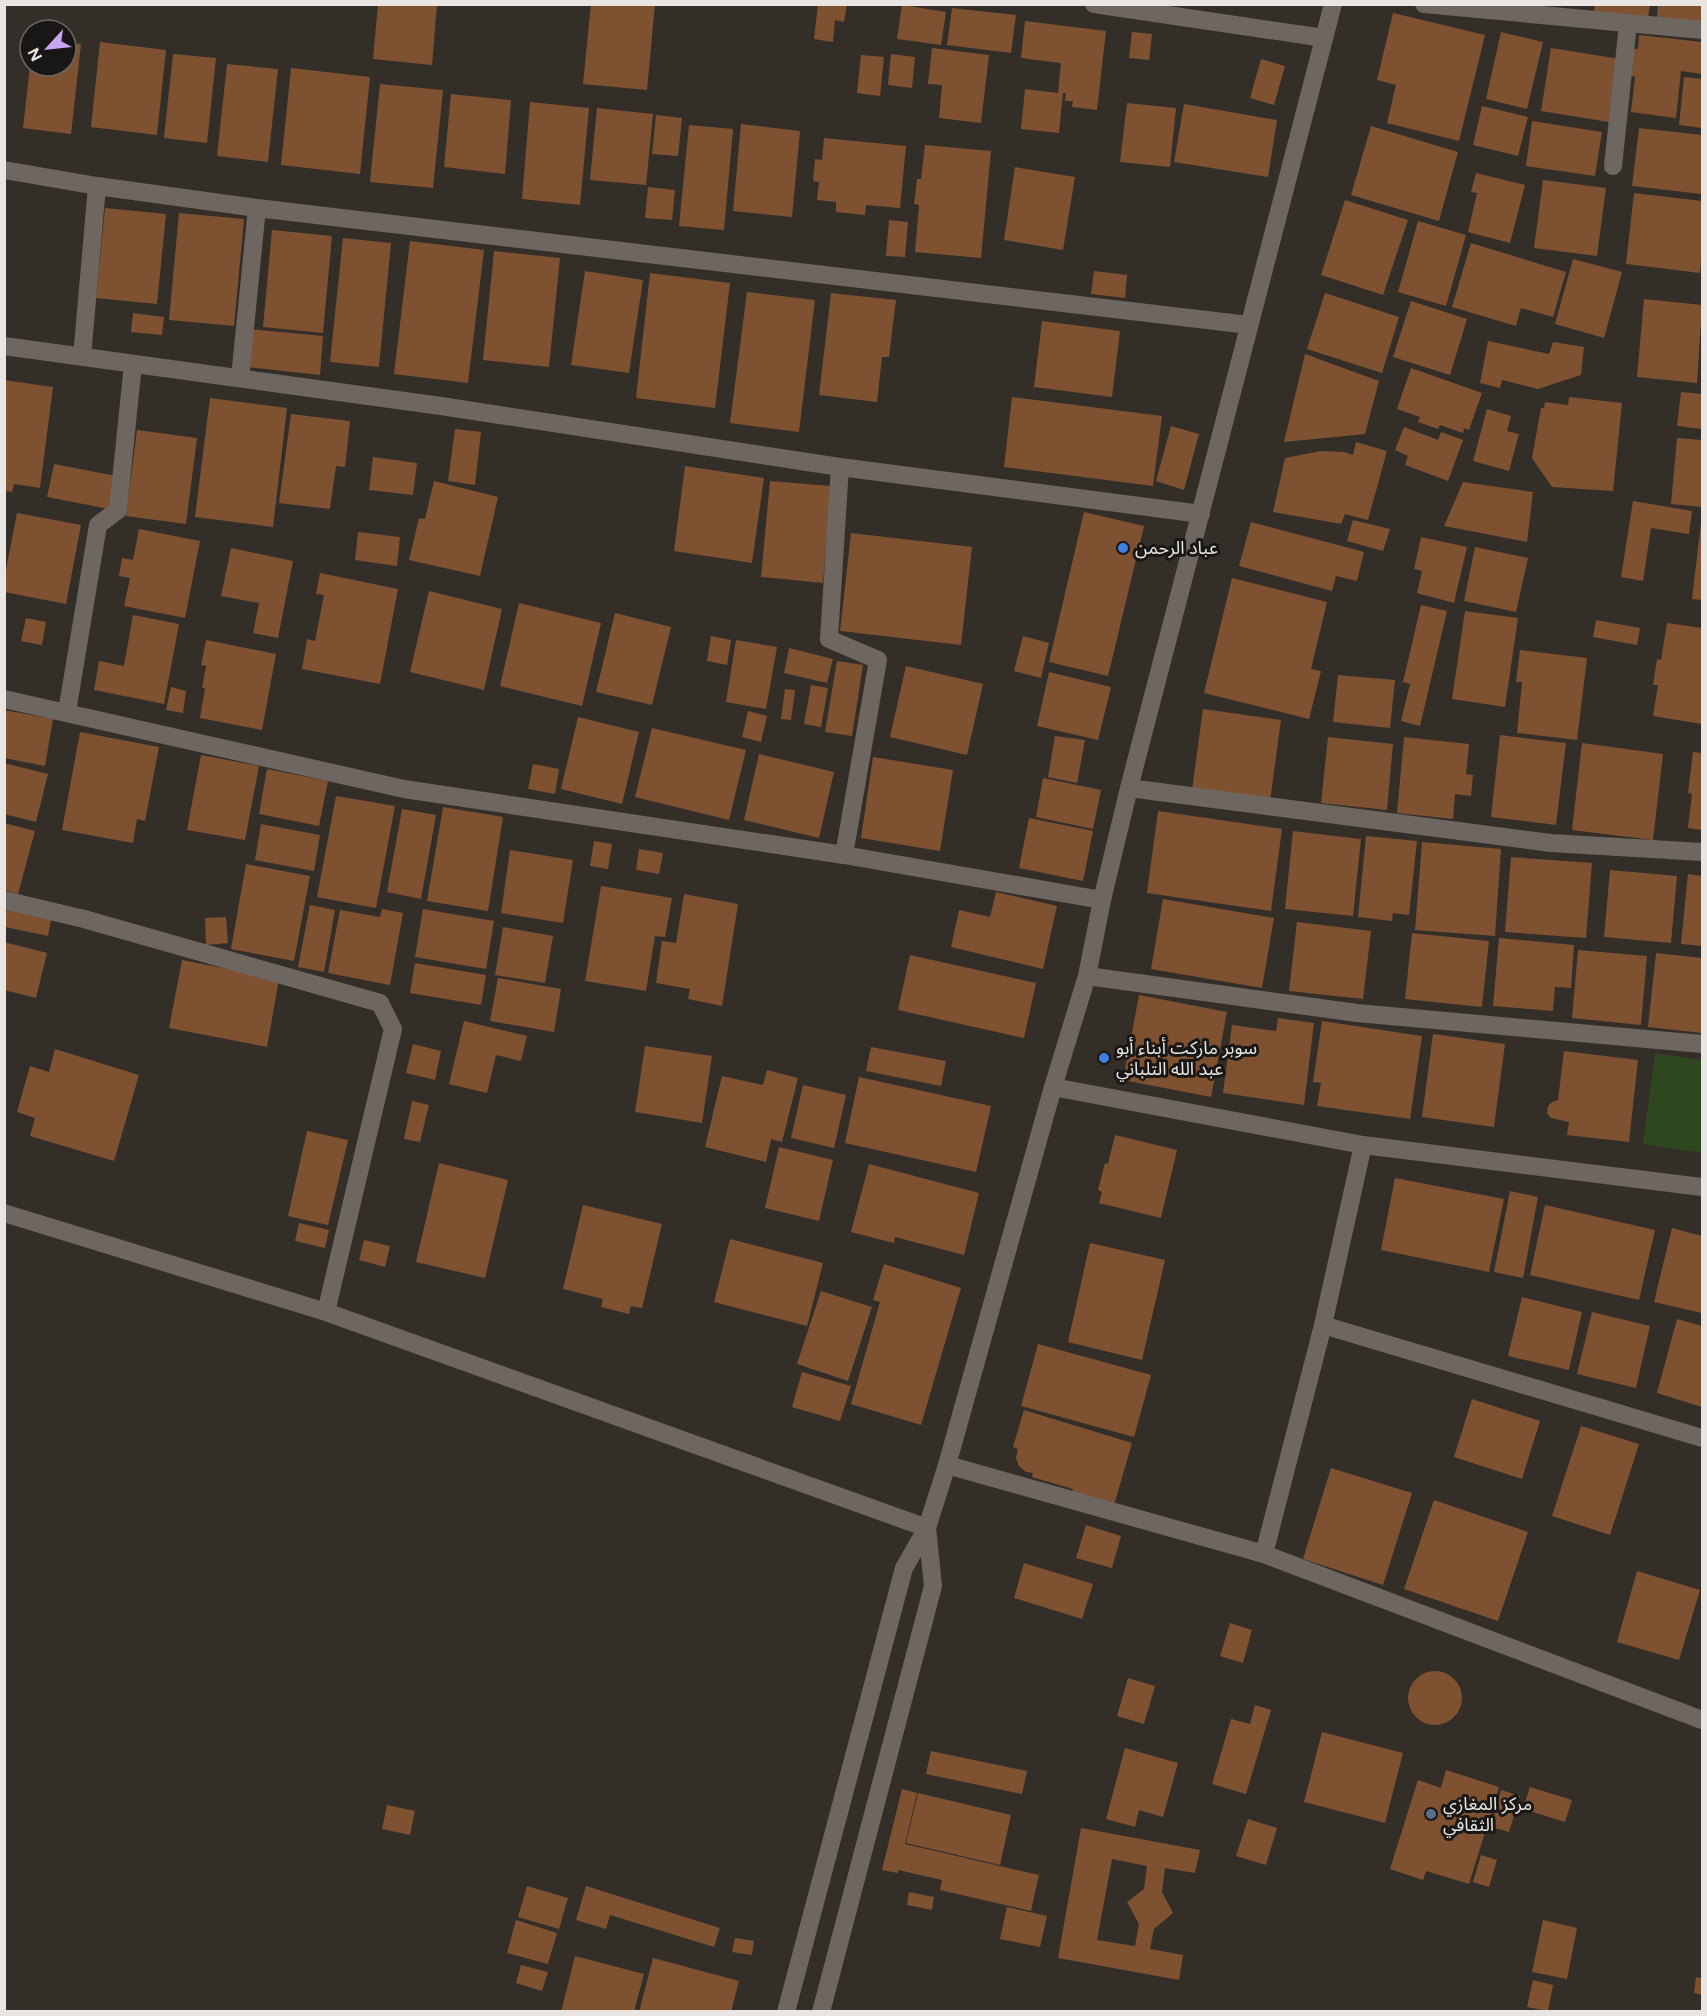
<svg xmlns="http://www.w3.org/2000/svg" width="1707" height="2016" font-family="Figtree,'Noto Sans Arabic',sans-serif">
<rect width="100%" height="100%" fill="#342e29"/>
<path fill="#2e471e" d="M1655,1053l47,7v93l-59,-9z"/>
<path fill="#7e5230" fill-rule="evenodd" d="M378,4h59l-5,61 -59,-6z
M591,4h64l-8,86 -64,-6z
M818,4h29l-3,18 -9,-2 -2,22 -19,-3z
M1595,4h55l-2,14 -54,-7z
M1658,4h44v19l-45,-5z
M902,5l44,7 -5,33 -44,-6z
M952,8l64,7 -5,38 -64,-8z
M1393,13l92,22 -26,106 -72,-18 9,-38 -19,-5z
M1025,21l81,10 -9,79 -25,-3 1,-6h-8l1,-8h-3l-4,40 -38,-4 4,-40 33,4 3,-30 -40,-5z
M1132,32l20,2 -3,26 -20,-2z
M1501,32l42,10 -16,67 -41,-10z
M1639,35l63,7v32l-21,-3 -5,47 -45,-6 4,-35 -6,-2 3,-26h6z
M66,42l15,2 -10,90 -48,-6 7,-62h36z
M100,42l66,8 -9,85 -66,-8z
M932,48l57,7 -8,68 -42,-5 3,-33 -14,-1z
M1551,48l69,11 -11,63 -68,-11z
M173,54l43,4 -9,85 -43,-5z
M891,54l24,3 -3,31 -24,-3z
M861,55l23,2 -4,39 -23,-3z
M1261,59l24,7 -11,39 -24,-7z
M227,64l51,5 -10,93 -51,-6z
M291,68l79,9 -10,97 -79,-9z
M1684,77l18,2v49l-23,-3z
M380,84l63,6 -10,98 -63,-6z
M451,94l60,6 -6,74 -61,-7z
M530,102l59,6 -9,97 -58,-6z
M1127,103l49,5 -6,59 -50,-5z
M1184,104l93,16 -9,57 -94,-15z
M1482,106l46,11 -10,39 -45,-11z
M597,108l56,6 -7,71 -56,-5z
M656,115l26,3 -4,38 -26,-2z
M1532,121l70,11 -7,44 -69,-10z
M741,124l59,7 -8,86 -59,-6z
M689,125l44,4 -9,101 -45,-4z
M1371,126l87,26 -19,69 -88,-26z
M1639,128l63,7v59l-70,-8z
M824,138l82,8 -6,62 -34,-3 -1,10 -29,-3v-10l-19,-2 2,-18 -6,-1 2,-22 7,1z
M925,145l66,6 -10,107 -66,-6 4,-47 -5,-1 3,-25h4z
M1015,167l60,10 -12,73 -59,-10z
M1476,173l49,12 -15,58 -42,-11 9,-39 -6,-1z
M1543,180l63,8 -9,68 -63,-8z
M648,187l27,3 -3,30 -27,-2z
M1634,193l68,8v47l-2,25 -74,-9z
M1345,200l63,20 -25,75 -62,-20z
M105,208l61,6 -9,90 -61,-6z
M179,213l65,6 -10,107 -65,-6z
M889,220l19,2 -3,35 -19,-1z
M1418,221l48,14 -20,71 -48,-14z
M272,230l60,6 -9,97 -60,-6z
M343,238l48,5 -12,124 -49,-5z
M410,241l74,9 -16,133 -74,-9z
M1471,243l95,29 -13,45 -32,-9 -5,18 -64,-19z
M494,251l66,7 -11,109 -66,-7z
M1573,259l49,13 -18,66 -49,-14z
M585,271l58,9 -14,93 -58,-8z
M1094,271l33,4 -2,23 -34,-4z
M650,273l80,10 -15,125 -79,-10z
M747,292l68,8 -16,132 -69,-9z
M831,293l65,7 -7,57h-7l-5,45 -58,-7z
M1325,293l74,24 -17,56 -75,-24z
M1644,299l58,6 -5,78 -60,-6z
M1411,301l56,18 -17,56 -57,-18z
M133,313l31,4 -2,18 -31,-3z
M1042,321l78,10 -8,66 -78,-10z
M249,329l74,7 -3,39 -74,-8z
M1488,341l61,13 4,-12 31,5 -3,28 -43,14 -36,-9 -2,8 -20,-5z
M1305,354l74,27 -14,53 -81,8z
M1411,368l71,25 -13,37 -5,-2 -1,5 -23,-8 -2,4 -20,-7 2,-5 -23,-8z
M4,380l49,7 -13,101 -26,-4 -2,8 -8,-1z
M1681,392l21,2v35l-25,-3z
M1012,397l150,19 -9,70 -149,-19z
M1569,397l53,6 -9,88 -61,-4 -20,-29 9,-50h3l1,-6 23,3z
M210,398l77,10 -14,119 -78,-10z
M1487,409l24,7 -4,15 12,3 -10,37 -36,-10z
M291,414l59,7 -5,46 -9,-1 -6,43 -51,-6z
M1171,426l28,8 -15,56 -28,-9z
M1404,427l34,13 3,-8 22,8 -15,41 -43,-16 3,-9 -13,-6z
M455,429l26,3 -6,53 -27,-4z
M137,430l60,8 -11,86 -60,-8z
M1677,438l25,2v67l-31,-3z
M1356,442l31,9 -19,69 -23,-6 -4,10 -68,-12 12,-54 36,-7 23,1 9,3z
M373,457l44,6 -4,32 -44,-5z
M54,464l62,12 -7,33 -62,-12z
M685,466l79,12 -12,85 -78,-12z
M434,481l64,16 -18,79 -71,-16 10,-42 6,1z
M770,481l61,5 -8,97 -62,-6z
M1463,482l70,10 -6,50 -83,-16z
M1633,501l59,10 -3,23 -38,-6 -8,53 -22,-4z
M1084,512l60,14 -36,150 -59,-14z
M17,513l64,12 -15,79 -62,-12v-12z
M1353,520l37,9 -7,22 -36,-10z
M1251,522l113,30 -7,29 -21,-5 -4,15 -93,-25z
M1701,523h1v77l-10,-1z
M139,529l61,12 -15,77 -61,-12 6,-28 -11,-2 3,-18 11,2z
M358,532l42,5 -3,29 -42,-6z
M851,533l121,14 -11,98 -121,-14z
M1421,537l46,10 -13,56 -37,-10 5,-22 -8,-2z
M1475,547l53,11 -12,54 -52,-11z
M231,548l62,13 -15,77 -25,-5 6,-30 -38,-7z
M320,573l78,16 -18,95 -78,-15 5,-30 8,2 9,-46 -8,-1z
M1232,578l95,24 -16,67 10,2 -12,48 -105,-26z
M429,591l73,18 -18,81 -74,-18z
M519,603l82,20 -19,83 -82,-20z
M1421,605l26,6 -27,115 -19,-5 9,-37 -7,-2z
M1465,611l53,7 -13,89 -53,-8z
M615,613l56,14 -19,78 -56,-13z
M133,615l46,9 -15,80 -70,-14 5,-29 25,5z
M26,618l20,4 -4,23 -21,-4z
M1596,620l44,8 -3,17 -44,-8z
M1667,623l35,5v96l-49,-8 5,-31h-5l4,-26 4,1z
M711,636l20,4 -4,25 -20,-4z
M1023,636l26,7 -8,35 -27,-7z
M206,640l70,14 -14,76 -62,-12 5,-30h-3l4,-22 -5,-1z
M736,640l41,7 -11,62 -40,-7z
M789,648l44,11 -6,24 -43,-10z
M1520,650l67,8 -10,82 -60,-7 5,-51h-6z
M837,661l26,4 -11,71 -27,-4z
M906,666l77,18 -16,71 -77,-18z
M1049,672l62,15 -13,53 -61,-14z
M1338,675l57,5 -5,48 -57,-6z
M811,685l17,3 -7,39 -17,-3z
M171,687l15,4 -3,22 -17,-3z
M785,689l10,1 -4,30 -10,-1z
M1203,709l78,11 -11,81 -78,-11z
M4,710l49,9 -8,47 -41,-8z
M748,711l19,5 -6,26 -19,-5z
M578,717l61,15 -17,72 -61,-15z
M652,728l94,22 -17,70 -94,-23z
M80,732l79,15 -14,74 -8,-2 -4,24 -71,-13z
M1500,735l66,8 -10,82 -65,-8z
M1055,736l30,4 -8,43 -29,-6z
M1328,737l65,7 -6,66 -66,-7z
M1404,737l65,7 -3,30 7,1 -2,21 -16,-2 -2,25 -56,-6z
M1582,743l81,11 -10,86 -81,-10z
M1693,752l9,1v77l-14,-2 4,-34 -4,-1z
M759,754l75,18 -15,66 -75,-18z
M201,755l58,11 -14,74 -58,-10z
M873,757l80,13 -13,81 -79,-13z
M4,763l44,11 -12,48 -32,-8z
M533,764l26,5 -4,25 -27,-5z
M267,769l61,12 -9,45 -60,-12z
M1043,778l58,12 -8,39 -57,-12z
M336,796l59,10 -19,102 -59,-11z
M443,807l60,10 -15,94 -61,-10z
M402,809l34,6 -15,84 -34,-7z
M1158,811l124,18 -11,82 -124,-18z
M1029,818l64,13 -10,50 -64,-13z
M4,823l31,8 -17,63 -14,-4z
M261,824l59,11 -6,36 -59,-11z
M1293,831l68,8 -8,77 -68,-7z
M1366,836l51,5 -8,74 -16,-2 -1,8 -34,-4z
M594,841l18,3 -4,25 -18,-3z
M1422,842l79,7 -6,87 -80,-6z
M639,849l24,4 -4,21 -23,-4z
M510,850l63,10 -10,63 -62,-10z
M1511,857l81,6 -6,75 -81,-6z
M246,864l64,12 -16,85 -63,-12z
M1610,870l67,6 -6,67 -67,-6z
M1688,874l14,2v70l-21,-2z
M601,886l71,12 -7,39 -10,-1 -9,55 -61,-10z
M996,892l61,14 -14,63 -92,-22 8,-37 31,7z
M684,894l54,10 -16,102 -34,-7 2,-10 -34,-6 6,-42 14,2z
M1163,899l111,19 -12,70 -111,-19z
M310,905l25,5 -11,62 -26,-5z
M5,906l47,8 -4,22 -43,-9z
M382,909l21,4 -13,72 -62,-12 12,-63 40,7z
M423,909l71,12 -8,48 -71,-12z
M226,917l2,26 -22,2 -1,-27z
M1297,922l74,9 -8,68 -74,-8z
M503,927l50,9 -8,47 -50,-8z
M1412,933l77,8 -7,66 -77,-8z
M1499,938l75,7 -3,43 -16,-1 -2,24 -60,-5z
M4,942l43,11 -11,45 -32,-8z
M1578,950l69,6 -6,69 -69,-7z
M1656,953l46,5v75l-54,-6z
M910,955l126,28 -12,55 -126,-28z
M182,960l97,19 -12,68 -98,-19z
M415,963l71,12 -5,30 -71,-12z
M498,978l63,11 -7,43 -64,-11z
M1139,995l88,17 -16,85 -88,-17z
M1278,1018l36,5 -10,82 -81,-12 9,-68 44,6z
M464,1021l63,15 -6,25 -25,-6 -9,38 -38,-9z
M1322,1021l100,15 -12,83 -93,-13 4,-23 -8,-1z
M1433,1034l72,10 -11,83 -72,-10z
M413,1044l28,7 -6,29 -29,-7z
M645,1046l67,10 -10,67 -67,-11z
M871,1047l75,14 -5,25 -75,-15z
M55,1049l84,26 -25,86 -84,-25 5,-18 -18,-6 13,-46 19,6z
M1564,1051l74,9 -9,82 -62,-7 2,-13 -18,-4 -4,-5 1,-7 4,-4 6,-2z
M767,1070l31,8 -16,64 -11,-3 -5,23 -61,-15 17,-71 41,9z
M859,1077l132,29 -15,66 -131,-29z
M803,1085l43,10 -12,53 -43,-10z
M412,1101l17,4 -9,37 -16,-3z
M307,1131l41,9 -20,85 -40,-9z
M1115,1135l62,15 -16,68 -62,-15 3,-11 -4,-2 7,-27 3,1z
M779,1147l54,13 -14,61 -54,-13z
M439,1163l69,17 -23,98 -69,-16z
M869,1164l110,29 -15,62 -69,-18 -1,6 -43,-11z
M1395,1178l109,21 -15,73 -108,-22z
M1510,1191l28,6 -15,81 -29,-6z
M583,1205l79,19 -20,84 -11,-2 -2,8 -28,-7 2,-8 -40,-10z
M1545,1205l110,25 -16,70 -109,-25z
M299,1223l30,7 -4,18 -30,-7z
M1672,1228l30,8v77l-48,-11z
M730,1239l93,24 -16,63 -93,-24z
M364,1240l26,6 -5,21 -26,-7z
M1090,1243l75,17 -23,100 -74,-18z
M884,1264l77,24 -40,137 -70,-21 29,-102 -7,-2z
M821,1291l51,16 -24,74 -51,-17z
M1522,1297l60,15 -13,58 -61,-14z
M1592,1312l58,14 -14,62 -59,-14z
M1677,1319l25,7v81l-45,-14z
M1038,1344l113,31 -17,62 -113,-31z
M802,1372l49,14 -11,35 -48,-14z
M1472,1399l68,22 -18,58 -68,-22z
M1024,1410l108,33 -18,62 -42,-12 1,-4 -41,-12 1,-4 -7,-1 -7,-6 -3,-8 2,-9 -5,-2z
M1581,1426l58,18 -29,91 -58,-19z
M1331,1468l81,25 -29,92 -80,-26z
M1434,1500l94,32 -30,89 -94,-32z
M1086,1525l35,11 -9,32 -36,-10z
M1024,1563l69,21 -11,35 -68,-21z
M1637,1571l63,19 -21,70 -62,-18z
M1230,1623l22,7 -9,33 -23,-7z
M1408 1698a27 27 0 1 1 54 0a27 27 0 1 1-54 0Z
M1128,1678l27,8 -11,38 -27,-8z
M1255,1705l16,5 -25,84 -34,-10 19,-65 19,5z
M1322,1732l81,21 -18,70 -81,-21z
M1125,1748l53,15 -15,54 -24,-7 -4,17 -29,-8z
M931,1751l96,20 -5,23 -96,-20z
M1446,1770l53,17 -30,97 -43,-13 -3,9 -33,-11 28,-89 23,8z
M1530,1787l42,13 -7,22 -42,-13z
M902,1789l15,4 -12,51 134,31 -8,36 -91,-21 2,-10 -44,-10v3l-16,-3z
M1501,1790l19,6 -11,36 -18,-5z
M918,1793l93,22 -11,50 -94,-22z
M387,1805l28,6 -5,24 -28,-6z
M1248,1819l29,9 -11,37 -30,-9z
M1081,1828l119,22 -5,23 -30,-5 -3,24 11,21 -19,16 -4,20 33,6 -4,25 -121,-22zM1112,1859l35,7 -3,23 -17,13 12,22 -4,22 -38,-6z
M1481,1855l16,5 -8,27 -16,-5z
M527,1886l41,12 -9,31 -41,-12z
M586,1886l134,42 -6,19 -104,-32 -4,14 -30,-9z
M909,1892l25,5 -2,13 -25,-5z
M1007,1907l40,9 -7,31 -40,-8z
M516,1920l41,13 -9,31 -41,-11z
M1543,1920l34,8 -10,51 -35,-7z
M735,1938l19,3 -2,14 -20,-3z
M575,1956l69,18 -10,38h-73z
M653,1958l86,23 -8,31h-92z
M521,1965l27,7 -6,19 -26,-8z
M1696,1977l6,1v17l-8,-2z
M1533,1980l20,5 -5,26 -21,-4z"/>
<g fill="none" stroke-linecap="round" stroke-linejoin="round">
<path stroke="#6d6661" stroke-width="18" d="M1613,166l15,-142"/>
<path stroke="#6d6661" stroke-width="18" d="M1094,4l230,34
M1424,4l278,26
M4,170l93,16 160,22 992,117
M4,346l437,60 399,61 361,47
M82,357l15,-171
M240,378l17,-170
M840,467l-11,172 49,21 -34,195
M4,699l400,90 440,66 258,45
M67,712l31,-187 20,-15 15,-146
M1129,788l422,55 151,9
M4,900l80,19 296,84 13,26 -67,283
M1087,976l270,37 345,31
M1053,1087l310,58 339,42
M4,1213l322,99 601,216
M1323,1325l379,113
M947,1465l317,89 438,166
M1264,1554l59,-229 40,-180"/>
<path stroke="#6d6661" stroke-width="18" d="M786,2012l118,-444 23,-40 20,-63 106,-378 34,-111 15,-76 27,-112 204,-784
M821,2012l112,-426 -6,-58"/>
</g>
<g fill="#3f7fe0" stroke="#191715" stroke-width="2">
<circle cx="1123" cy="548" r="6"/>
<circle cx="1104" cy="1058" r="6"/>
</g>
<circle fill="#5c6f8a" stroke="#191715" stroke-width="2" cx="1431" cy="1814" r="6"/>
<g text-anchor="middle" stroke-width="6" stroke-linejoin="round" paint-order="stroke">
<g font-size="18" fill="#e9e5e2" stroke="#191715" text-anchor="start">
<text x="1135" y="554">عباد الرحمن</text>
<text x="1116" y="1054">سوبر ماركت أبناء أبو<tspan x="1116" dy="21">عبد الله التلباني</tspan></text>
<text x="1443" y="1810">مركز المغازي<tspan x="1443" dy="21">الثقافي</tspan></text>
</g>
</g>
<rect width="1707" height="2016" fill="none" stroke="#e9e5e2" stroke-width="12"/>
<g transform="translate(48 48) rotate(243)"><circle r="28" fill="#191715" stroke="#6c6967" stroke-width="1.5"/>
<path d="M0-4.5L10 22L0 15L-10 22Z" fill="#c6a6f0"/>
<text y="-9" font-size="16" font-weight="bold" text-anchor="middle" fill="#e9e5e2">N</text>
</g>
</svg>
